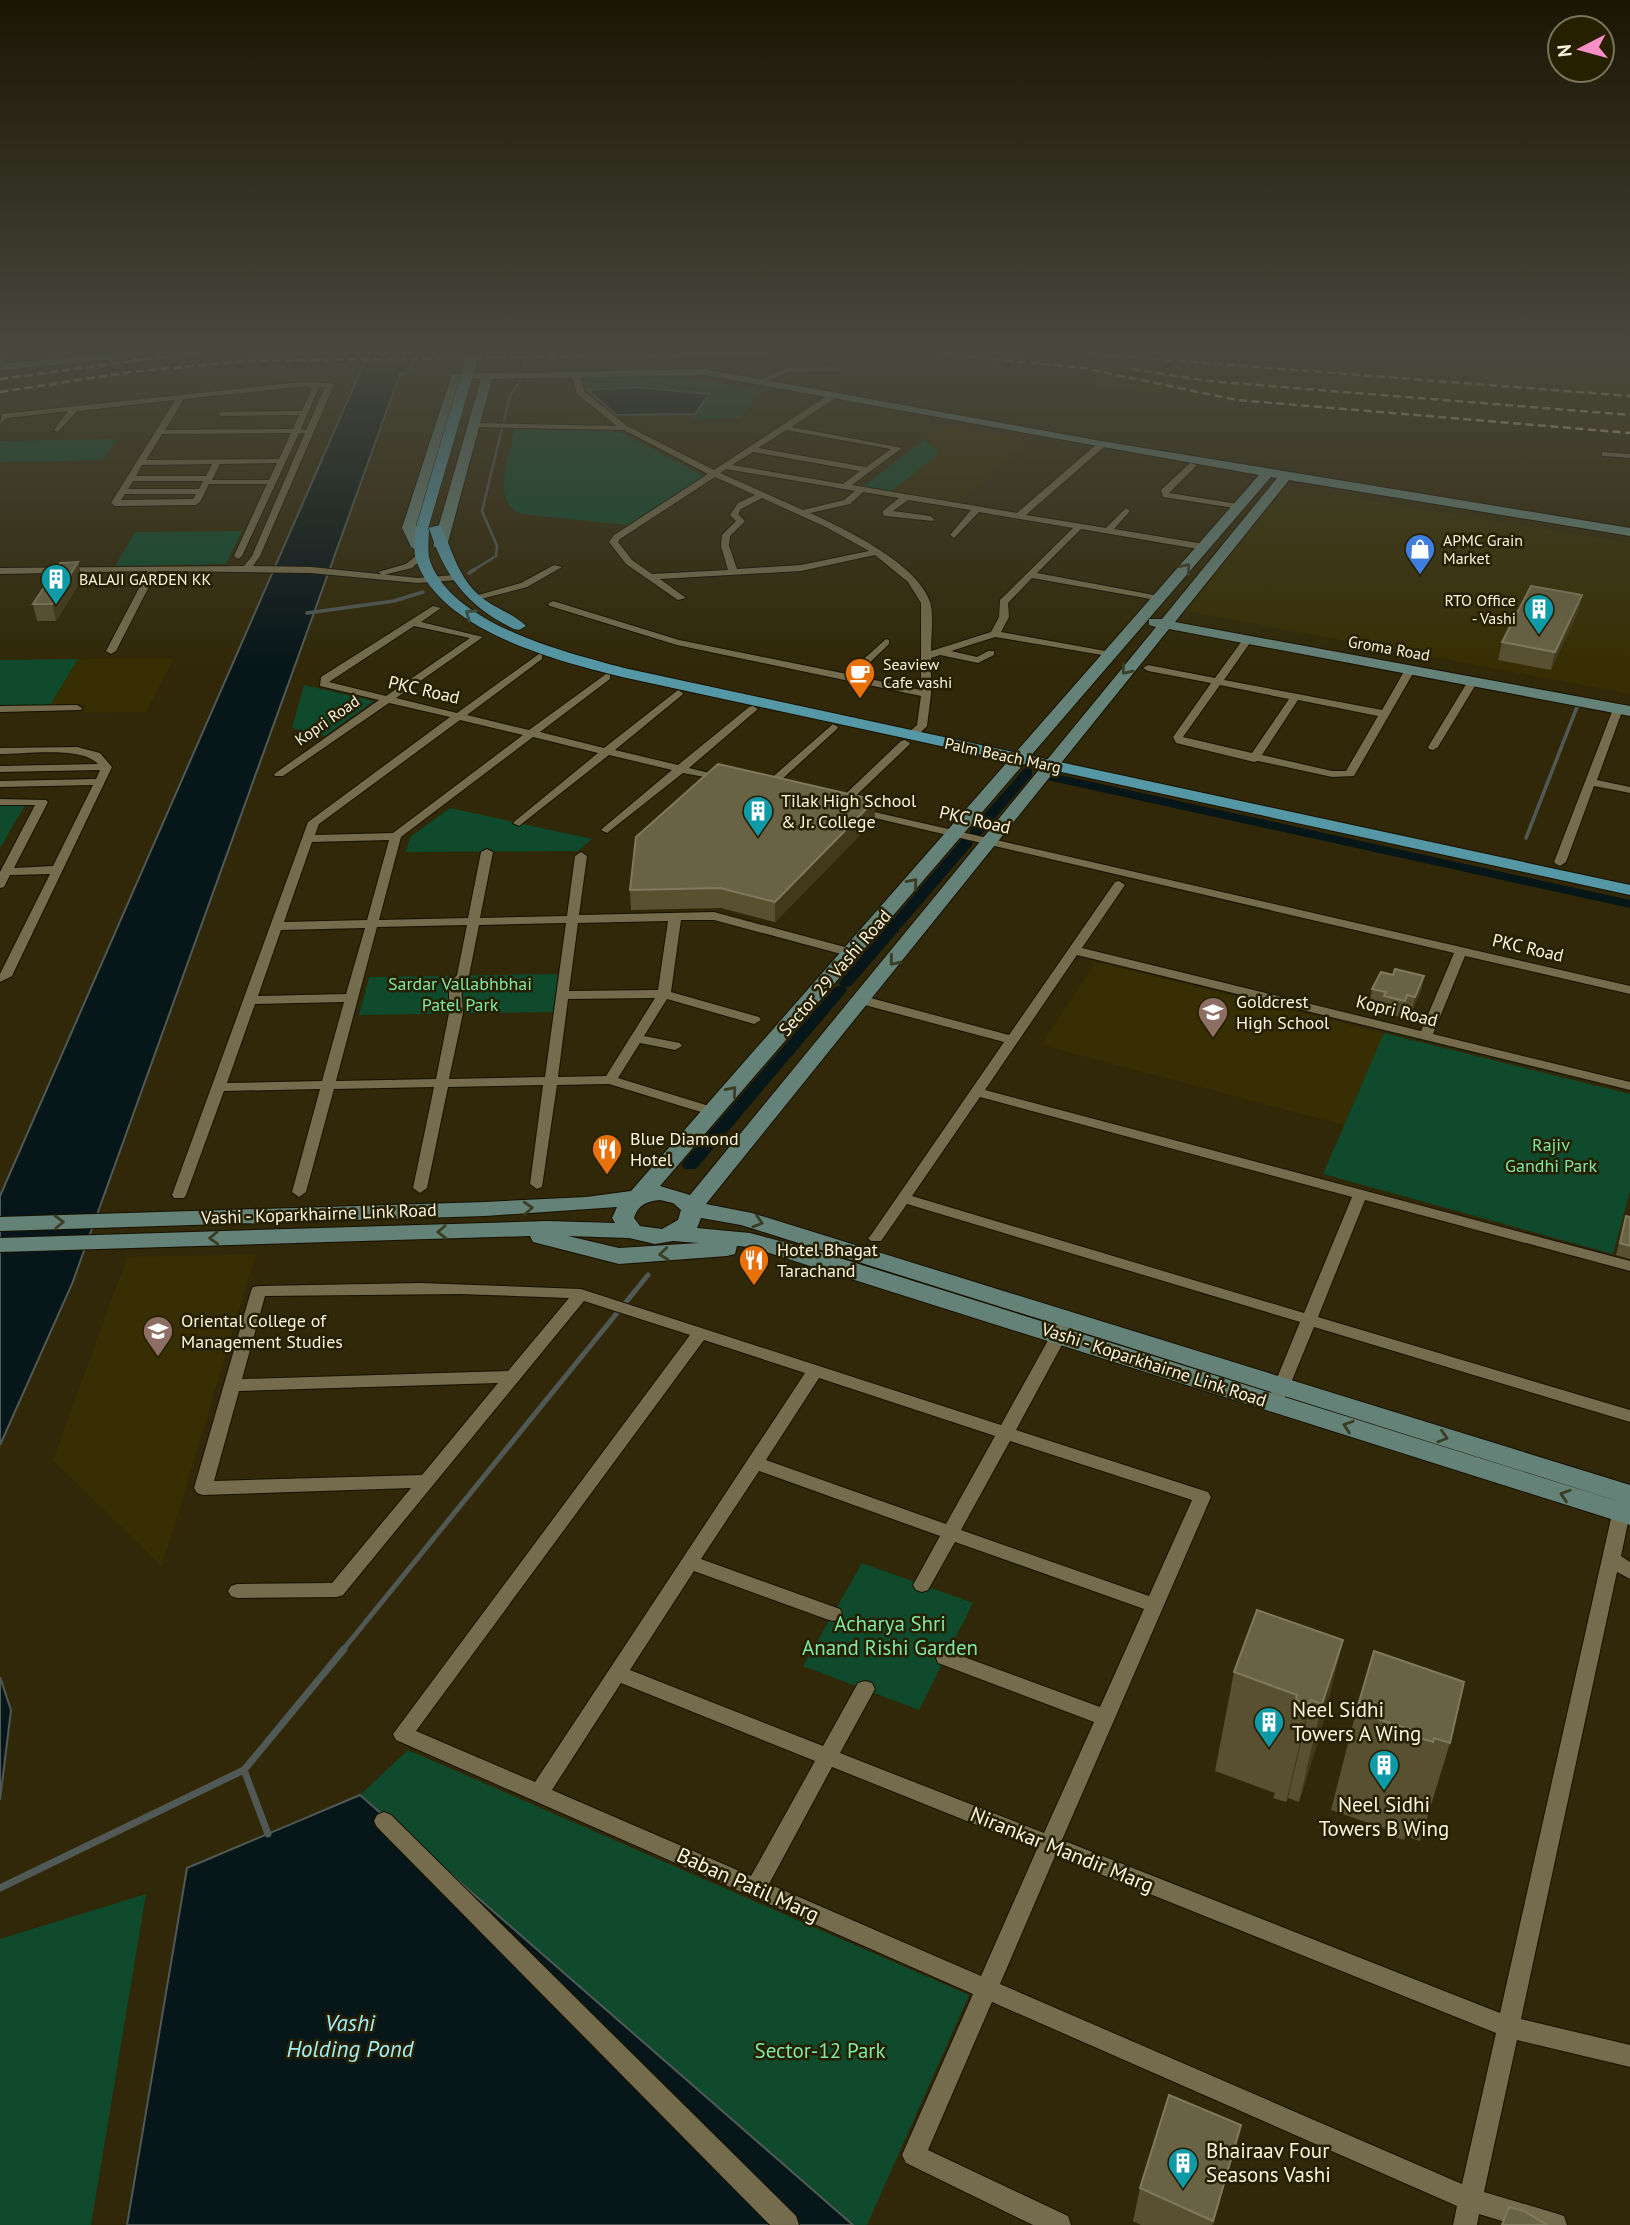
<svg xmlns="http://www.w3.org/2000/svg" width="1630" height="2225" font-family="'PT Sans',sans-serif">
<rect width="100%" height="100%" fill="#302808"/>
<path fill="#372e03" d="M1096,354h534v78l-534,-44z
M943,425l89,14 -76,65 -67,-11 49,-39 -13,-15z
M1286,487l344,56v151l-449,-84z
M174,658l-28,54 -64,1 4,-9 -36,1 28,-46z
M1096,962l288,71 -40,92 -303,-80z
M256,1254l-94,313 -109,-107 74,-203z"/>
<path fill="#0f4a2c" d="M584,377l113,2 63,11 -19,28 -50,2 17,-25 -72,-8 -48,3z
M515,427l94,3 16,4 79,42 -76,49 -107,-11c-31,-12 -11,-61 -6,-87z
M117,439l-14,21 -103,2v-21z
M925,439l14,15 -50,39 -28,-5z
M242,531l-16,33 -111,2 20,-34z
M78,659l-28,46 -50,1v-46z
M304,685l70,16 -49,35 -33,-8z
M0,805h25l-25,43z
M450,808l142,31 -14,12 -172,1 4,-15z
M558,974l-5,38 -194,3 10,-38z
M1384,1033l246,61v97l-17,63 -290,-80z
M862,1563l111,40 -54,107 -116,-44z
M408,1750l561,245 -102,230h-14l-493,-430z
M146,1894l-55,331h-91v-286z"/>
<path fill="#071618" stroke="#505955" stroke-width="2" d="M368,354h47l-8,19 -7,1 -328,910 -72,161v-249z
M636,387l73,7 -14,20 -79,1 -28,-25z
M0,1677l11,33 -11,90z
M360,1795l493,430h-726l60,-357z"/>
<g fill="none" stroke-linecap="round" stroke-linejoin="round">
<path stroke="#505955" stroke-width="2.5" d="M524,369l4,-15
M472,571l24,-15 1,-10 -15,-35 28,-115 11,-17"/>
<path stroke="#505955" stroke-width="3.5" d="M469,573l6,-4
M307,613l87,-12 29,-9
M1526,838l51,-131"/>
<path stroke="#505955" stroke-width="5" d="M342,1651l306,-376"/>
<path stroke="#505955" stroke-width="7" d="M244,1770l24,64
M0,1888l244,-118 100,-121"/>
<path fill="#071618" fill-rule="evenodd" d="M1028,768l4,1v6l-52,61h-10v-6l54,-61z
M1051,773l579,127v8l-583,-128v-6z
M967,838l6,4 -1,3 -121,141 -6,1 2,3 -2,3 -149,176h-12l-2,-4 2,-4 151,-174 6,-1 -2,-3 2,-3 121,-141z"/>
<g stroke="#171100" stroke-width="2">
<path id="minor" d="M838,367l3,4 -54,1 -25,12 -7,-2 31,-14z
M576,373l4,2 4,16 43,35 87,44 116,-76h6v4l-45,29 111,21 -50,37 165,28 81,-70h6v4l-78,68 80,13 20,-20 4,3 -16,18 90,15 4,3 -4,3 -123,-21 -44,44 122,23 3,1v4l-130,-23 -24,25 1,14 -8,15 110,20 5,3 -2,2 -119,-20 -44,14 26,6 11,-6h6v4l-16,8 -38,-8 -9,3v36l-4,32 -11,11h-8v-4l9,-8 4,-29 -244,-51 -127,-39 -2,-2 5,-3 126,39 168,34 39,-35 3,1v4l-33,32 65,14v-87l-13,-21 -33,-27 -74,16 -141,8 26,19 -8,2 -52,-36 -17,-22 5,-7 94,-61 -84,-44 -150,-3 -4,-2 4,-2 143,3 -40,-32 -5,-19zM786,430l105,19 -25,18 -108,-19zM753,452l107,19 -17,13 -111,-19zM726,469l118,20 11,2 -11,9 -41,10 -83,-37zM715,477l40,18 -17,8 -8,12 6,6 -14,14 -1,11 7,24 -76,4 -20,-14 -14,-18 2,-3zM863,492l36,6 -16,13v4l3,1 47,5 1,-2 -4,-3 -37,-5 15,-11 63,10 -21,25 4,3 25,-26 94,16 -73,72 -1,17 -8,15 -60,19c0,-13 3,-37 -1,-49 -12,-38 -85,-73 -120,-89l40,-9zM762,498l64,29 43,24 -68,14 -64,4 -8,-23 1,-10 15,-15 -7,-7 3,-5z
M302,382l28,1 4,2 -74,171 -7,10 58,1 107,11 36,-3 5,3 -2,2 -39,3 -107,-10 -154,-2 -41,80 -5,3 -5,-3 42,-80 -148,3v-6l244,-2 8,-10 53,-123h-6l-57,123 -4,3 -4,-3 33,-72h-58l-9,18 -4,3 -81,1 -4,-3 64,-103 -98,11 -19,21 -4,-2 14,-19 -61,7 -7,6 2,-10zM306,386l6,3 -10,22 -80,1 -4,2 4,2 77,-1 -6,14 -128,1 19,-31zM319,387h6l-19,43 -5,-1zM291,433l-12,26 -133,1 16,-26zM277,463l-8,17h-57l8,-16zM212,464l-6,12h-70l6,-11zM133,481h70l-4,8h-71zM125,494h71l-3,5 -72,1z
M1602,452l28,2v4l-25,-2h-3z
M1190,463l7,2 -28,28 69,11 4,3 -1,2 -78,-12 -2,-7z
M417,555l7,2 -12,11 -29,7 -5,-3 28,-8z
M554,565l8,2 -35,20 -54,14 -5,-3 53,-15z
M433,606l8,2 -20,14 62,15 -87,61 61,15 82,-59 3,1v4l-75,56 62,15 77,-56 4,1v4l-70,53 64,16 74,-58 5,3 -1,2 -67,55 63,15 71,-58 4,-1 5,3 -69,59 37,9v4l-43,-8 -76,60 -6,-3 2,-2 69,-58 -63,-15 -90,71 -6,-3 2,-2 83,-68 -65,-16 -132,100 -22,83 89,-2 13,-66 6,-3 6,3 -13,66 87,-2 8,-60 6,-4 6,4 -8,59 135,-3 142,38 2,3 -6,4 -138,-37h-33l-10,72 88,25 2,3 -7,4 -87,-25 -23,37 36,7 2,3 -7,4 -35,-7 -22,35 101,31 2,3 -7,4 -105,-32 -52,1 -15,102 -5,2 -7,-5 13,-99 -95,2 -21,101 -7,5 -7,-5 21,-101 -100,2 -28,103 -7,5 -7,-5 28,-103 -96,2 -38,104 -2,3h-10l-2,-3 136,-373 142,-105 -61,-14 -106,73h-8l-1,-2 105,-74 -59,-14 1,-9zM414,626l56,12 -84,58 -57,-14zM460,720l63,15 -130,98 -78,2 4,-11zM389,840l-22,80 -83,2 28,-80zM668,921l-10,69 -89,1 9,-68zM566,923l-21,154 -96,2 14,-66 -2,-28 8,-9 10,-51zM467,925l-10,50 -8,9v29l-13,66 -100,2 41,-154zM365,928l-19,66 -88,2 23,-66zM655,998l-49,78 -48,1 10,-78zM344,1002l-22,79 -95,2 28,-79z
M1247,637l5,3 -28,40 158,30 24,-42h8l1,2 -61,106 -22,1 -74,-16 -4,1 -78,-19 -3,-6 38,-54 -63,-12 -5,-3 5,-3 67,13 29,-40zM1220,685l69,14 -37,54 -69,-16zM1298,700l80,16 -32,55h-14l-70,-16z
M1473,678l5,3 -40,66 -5,3 -4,-1 -1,-2 40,-66z
M77,705l5,3 -1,2 -81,2v-6z
M1618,706l5,3 -26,71 33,7v6l-36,-7 -28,76 -6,4 -4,-2 -2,-2 59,-153z
M833,724l5,3 -1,2 -68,62h-8v-4z
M905,740l5,3 -1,2 -66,63h-8v-4l66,-63z
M77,747l23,6 12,14 -100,209 -12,6v-8l50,-100 -40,1 -6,12 -4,1v-16l35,-67h-35v-6l46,1 2,2 -34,66 39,-2 40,-81 -93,2v-6l96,-2 4,-9 -100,2v-6l98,-2c-16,-18 -73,-10 -98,-10v-6z
M857,808l773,178v8l-165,-38 -32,78 197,48v8l-553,-135 -92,135 645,171v10l-265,-71 -47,117 312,93v12l-316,-95 -28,68 -2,4h-12l-2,-4 30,-73 -393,-118 -26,37h-10l-3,-3 3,-3 133,-193 -147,-39 -1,-3 1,-3h10l142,38 106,-153 4,-1 6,4 -43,63 339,83 33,-78 -601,-140 -2,-2zM980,1097l372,100 -48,116 -392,-117z
M420,1283l161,6 420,136 61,-110h12l2,4 -60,111 192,62 3,5 -149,343 438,173 114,-508 3,-5 6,-2 6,2 1,13 -9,43 9,6v17l-13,-7 -96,447 109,26v22l-113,-27 -33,152 71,21 9,3 3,9h-52l-36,-11 -2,11h-24l4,-19 -465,-204 -64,148 140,66 3,9h-38l-127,-62 -4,-8 71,-161 -577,-254 -3,-6 297,-399 -106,-34 -241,294 -6,2 -100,1 -6,-2 -3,-5 3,-5 6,-2 95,-1 79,-95 -208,7 -6,-2 -3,-5 57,-197 2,-4 6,-1zM460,1294l109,4 -61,73 -266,8 23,-83zM704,1340l101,33 -270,409 -119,-51zM819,1378l176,58 -49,88 -180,-64zM498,1383l-76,92 -208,6 25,-90zM1010,1441l182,59 -43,96 -188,-66zM759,1471l181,65 -27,49 3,5 6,2 6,-2 27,-48 189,67 -44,98 -155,-57 -7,3 -2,5 2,5 156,59 -50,111 -204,-80 35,-64 -3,-6 -7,-2 -7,2 -35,63 -193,-76 64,-99 132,48 7,2 7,-2 2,-5 -2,-5 -139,-50zM621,1683l194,78 -64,115 -199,-86zM832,1767l205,82 -56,127 -212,-92zM1055,1856l441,177 -34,151 -462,-200z
M384,1812l7,3 405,401 3,9h-29l-393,-398 -3,-6 3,-6z"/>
</g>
<g stroke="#171100" stroke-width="2">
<path id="secondary" d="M0,354l10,3 -10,8z
M705,369l396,72 529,87v8l-341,-56 -114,142 455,84v10l-461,-87 -463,575 46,9 878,272v20l-889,-280 -40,-7 -4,10 53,5 64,17 816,255v20l-880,-278 -13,-1 -2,8 -8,2 -108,8 -86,-22 -3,-6 -530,16v-14l547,-17 68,2 -3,-5 5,-11 -132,9 -485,15v-14l485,-15 101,-5 45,-6 628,-716 -554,-100 -213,4 -45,167 -7,4 -7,-4 48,-167h-20l-45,149 9,19 -7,4 -7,-4 -9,-19 50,-154zM1271,477l6,1 -115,141h-13v6l7,2 -466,568 -30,-9zM660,1200l13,3 8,7 -3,10 -16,9 -22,-3 -6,-8c4,-13 13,-17 26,-18zM568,1236l61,2 26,6 18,-3 26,2 -80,5z"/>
</g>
<g stroke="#171100" stroke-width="2">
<path id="primary" d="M108,354h37l-5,3 -140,13v-6z
M422,524l6,4 12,-3c13,25 17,51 40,71 14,12 34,18 46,30l-7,4 -5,-1c-46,-22 -70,-53 -85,-101 0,10 -2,23 1,33 23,64 135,91 194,107l1006,217v10l-1008,-218c-64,-16 -182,-46 -206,-117 -3,-9 -1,-22 -1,-32z"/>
</g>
<use href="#minor" fill="#746c4c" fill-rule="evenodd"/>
<use href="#secondary" fill="#658278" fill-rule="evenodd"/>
<use href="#primary" fill="#5597a5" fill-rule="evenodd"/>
<path stroke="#cac5af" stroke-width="2.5" stroke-dasharray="8 4.5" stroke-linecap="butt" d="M943,354l140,14 154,32 393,33
M1090,354l540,42
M132,360l67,-6
M1132,369l76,12 422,34
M0,379l142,-19
M0,392l130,-20 116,-11 517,-7"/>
<g stroke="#171100" stroke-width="13" stroke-linecap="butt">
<path id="primary-bridge" d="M422,528l51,-174"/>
</g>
<use href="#primary-bridge" stroke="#5597a5" stroke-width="12"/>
</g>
<path fill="#585031" d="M78,562l4,17 -26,42h-19l-4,-17z
M1582,595l-4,17 -27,58 -53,-10 4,-18z
M875,800v20l-100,102 -54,-14 -90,2 -1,-20z
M1393,975l31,1 -3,15 -10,22 -7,-2 -3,6 -20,-5 1,-4 -13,-3 3,-16z
M1626,1216l4,1v42l-14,-4z
M1343,1640l-24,98 -20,64 -11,-4 -2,4 -13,-4 2,-5 -60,-22 19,-99z
M1464,1682l-14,61 -30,98 -15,-5 -1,4 -13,-4 1,-5 -61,-21 25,-98z
M1232,2159l-19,66h-72l-8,-4 7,-33z"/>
<path fill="#413919" d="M78,562l4,17 -26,42 -4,-17z
M1582,595l-4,17 -27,58 4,-18z
M875,800v20l-100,102v-20z
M1424,976l-3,15 -10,22 4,-16z
M1407,995l-3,16 -3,6 4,-16z
M1343,1640l-24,98 -20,64 23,-98z
M1311,1700l-23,98 -2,4 23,-98z
M1241,2125l-9,34 -19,66h-1z"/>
<path fill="#696244" stroke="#80795d" stroke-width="2" d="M78,562l-26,42h-19l27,-41z
M1531,586l51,9 -27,57 -53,-10z
M718,764l157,36 -100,102 -55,-14 -90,2 6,-53z
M1395,969l29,7 -9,21 -8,-2 -2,6 -21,-5 2,-4 -14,-3 9,-17 12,3z
M1626,1216l4,1v29l-10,-3z
M1257,1610l86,30 -21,64 -11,-4 -2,4 -13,-4 1,-5 -63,-23z
M1374,1651l90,31 -14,61 -16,-5 -1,4 -13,-4 1,-5 -65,-21z
M1169,2095l72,30 -28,96 -73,-33z
M1509,2207l15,4 23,14h-45z"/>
<defs><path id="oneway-chevron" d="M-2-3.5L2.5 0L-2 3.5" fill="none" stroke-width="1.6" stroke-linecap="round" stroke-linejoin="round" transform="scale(1.75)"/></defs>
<g stroke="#393d24">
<use href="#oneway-chevron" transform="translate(1186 568) rotate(-49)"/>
<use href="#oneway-chevron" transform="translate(1126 670) rotate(129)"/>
<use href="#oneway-chevron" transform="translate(913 883) rotate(-49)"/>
<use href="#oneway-chevron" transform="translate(894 961) rotate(129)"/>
<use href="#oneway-chevron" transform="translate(732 1091) rotate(-49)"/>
<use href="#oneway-chevron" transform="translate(528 1208) rotate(-3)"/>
<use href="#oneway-chevron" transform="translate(59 1222) rotate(-2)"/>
<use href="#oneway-chevron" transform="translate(758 1222) rotate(17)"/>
<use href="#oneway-chevron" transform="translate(442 1232) rotate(178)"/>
<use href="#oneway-chevron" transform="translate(214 1238) rotate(178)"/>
<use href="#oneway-chevron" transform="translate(664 1254) rotate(174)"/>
<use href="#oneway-chevron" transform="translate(1348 1426) rotate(-162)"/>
<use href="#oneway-chevron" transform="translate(1443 1437) rotate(17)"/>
<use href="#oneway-chevron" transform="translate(1565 1495) rotate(-162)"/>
</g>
<use stroke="#394f42" href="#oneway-chevron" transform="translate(470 614) rotate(-145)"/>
<linearGradient id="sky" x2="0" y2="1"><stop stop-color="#1a1604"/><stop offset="0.53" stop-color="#48483d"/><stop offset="1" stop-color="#48483d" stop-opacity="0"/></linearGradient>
<rect width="1630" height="665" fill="url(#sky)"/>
<defs>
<g id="shop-pin" transform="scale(1.575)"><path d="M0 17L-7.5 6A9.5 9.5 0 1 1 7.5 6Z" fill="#3f7fe0" stroke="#261f00"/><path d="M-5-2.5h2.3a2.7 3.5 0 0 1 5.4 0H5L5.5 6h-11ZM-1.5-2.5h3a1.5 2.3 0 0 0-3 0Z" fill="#fff"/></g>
<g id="building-pin" transform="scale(1.575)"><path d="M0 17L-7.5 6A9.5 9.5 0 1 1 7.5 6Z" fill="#0f9aa8" stroke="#261f00"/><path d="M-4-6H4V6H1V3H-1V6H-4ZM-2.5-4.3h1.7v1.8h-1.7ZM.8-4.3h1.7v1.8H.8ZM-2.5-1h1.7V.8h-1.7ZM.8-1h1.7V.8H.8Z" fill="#fff"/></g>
<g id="cafe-pin" transform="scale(1.575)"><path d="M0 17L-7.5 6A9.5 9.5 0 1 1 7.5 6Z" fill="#e8710a" stroke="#261f00"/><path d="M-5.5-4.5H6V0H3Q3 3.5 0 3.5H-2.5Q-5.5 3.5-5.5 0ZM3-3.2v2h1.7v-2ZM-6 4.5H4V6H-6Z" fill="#fff"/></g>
<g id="school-pin" transform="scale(1.575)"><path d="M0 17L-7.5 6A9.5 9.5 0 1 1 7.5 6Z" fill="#8d6e63" stroke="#261f00"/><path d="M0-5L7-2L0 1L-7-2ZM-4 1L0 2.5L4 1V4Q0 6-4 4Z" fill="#fff"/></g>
<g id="restaurant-pin" transform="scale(1.575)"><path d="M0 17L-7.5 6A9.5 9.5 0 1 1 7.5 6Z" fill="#e8710a" stroke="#261f00"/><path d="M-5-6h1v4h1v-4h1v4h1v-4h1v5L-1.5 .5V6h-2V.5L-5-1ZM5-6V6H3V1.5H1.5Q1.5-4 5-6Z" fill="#fff"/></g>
<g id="university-pin" transform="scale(1.575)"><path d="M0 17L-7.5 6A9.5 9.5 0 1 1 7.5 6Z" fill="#8d6e63" stroke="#261f00"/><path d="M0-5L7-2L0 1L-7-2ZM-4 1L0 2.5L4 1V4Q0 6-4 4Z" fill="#fff"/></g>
</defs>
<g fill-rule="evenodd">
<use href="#shop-pin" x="1420" y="549"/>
<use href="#building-pin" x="56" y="579"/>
<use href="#building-pin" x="1539" y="609"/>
<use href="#cafe-pin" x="860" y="673"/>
<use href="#building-pin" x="758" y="811"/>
<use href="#school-pin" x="1213" y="1012"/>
<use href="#restaurant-pin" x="607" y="1149"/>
<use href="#restaurant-pin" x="754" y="1260"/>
<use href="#university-pin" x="158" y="1331"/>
<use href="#building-pin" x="1269" y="1722"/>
<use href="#building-pin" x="1384" y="1765"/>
<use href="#building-pin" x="1183" y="2163"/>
</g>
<g text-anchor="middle" stroke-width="5" stroke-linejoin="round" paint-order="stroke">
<g font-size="16" fill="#f9f4e2" stroke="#261f00" text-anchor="start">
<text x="1443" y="546">APMC Grain<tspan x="1443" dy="18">Market</tspan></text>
<text x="79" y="585">BALAJI GARDEN KK</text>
<text x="1516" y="606" text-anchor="end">RTO Office<tspan x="1516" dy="18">- Vashi</tspan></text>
<text x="883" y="670">Seaview<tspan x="883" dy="18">Cafe vashi</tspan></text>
</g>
<g font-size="16" fill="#f9f4e2" stroke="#261f00">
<text transform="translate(1389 648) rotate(10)" y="6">Groma Road</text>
<text transform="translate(327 720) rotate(-35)" y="6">Kopri Road</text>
<text transform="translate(1003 755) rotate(12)" y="6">Palm Beach Marg</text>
</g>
<g font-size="18" fill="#f9f4e2" stroke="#261f00">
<text transform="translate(424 690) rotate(13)" y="6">PKC Road</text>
<text transform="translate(975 820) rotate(13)" y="6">PKC Road</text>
<text transform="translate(1528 948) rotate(13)" y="6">PKC Road</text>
<text transform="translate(835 973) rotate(-49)" y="6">Sector 29 Vashi Road</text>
<text transform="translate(1397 1011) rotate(14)" y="6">Kopri Road</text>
<text transform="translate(319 1214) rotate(-2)" y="6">Vashi - Koparkhairne Link Road</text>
<text transform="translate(1154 1365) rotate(18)" y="6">Vashi - Koparkhairne Link Road</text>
</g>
<g font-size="18" fill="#f9f4e2" stroke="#261f00" text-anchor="start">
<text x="781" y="807">Tilak High School<tspan x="781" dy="21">&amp; Jr. College</tspan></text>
<text x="1236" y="1008">Goldcrest<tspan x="1236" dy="21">High School</tspan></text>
<text x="630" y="1145">Blue Diamond<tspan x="630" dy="21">Hotel</tspan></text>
<text x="777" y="1256">Hotel Bhagat<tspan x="777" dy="21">Tarachand</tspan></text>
<text x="181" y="1327">Oriental College of<tspan x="181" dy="21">Management Studies</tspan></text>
</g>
<g font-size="18" fill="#7ee8a9" stroke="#261f00">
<text x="460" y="990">Sardar Vallabhbhai<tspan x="460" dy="21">Patel Park</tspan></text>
<text x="1551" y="1151">Rajiv<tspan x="1551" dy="21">Gandhi Park</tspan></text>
</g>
<g font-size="21" fill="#7ee8a9" stroke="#261f00">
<text x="890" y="1631">Acharya Shri<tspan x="890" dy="24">Anand Rishi Garden</tspan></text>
<text x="820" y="2058">Sector-12 Park</text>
</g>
<g font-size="21" fill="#f9f4e2" stroke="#261f00" text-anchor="start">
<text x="1292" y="1717">Neel Sidhi<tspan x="1292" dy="24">Towers A Wing</tspan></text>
<text x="1384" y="1812" text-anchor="middle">Neel Sidhi<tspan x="1384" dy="24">Towers B Wing</tspan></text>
<text x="1206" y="2158">Bhairaav Four<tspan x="1206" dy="24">Seasons Vashi</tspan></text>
</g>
<g font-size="21" fill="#f9f4e2" stroke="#261f00">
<text transform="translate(1062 1850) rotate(22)" y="7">Nirankar Mandir Marg</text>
<text transform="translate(748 1885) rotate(24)" y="7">Baban Patil Marg</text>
</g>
<g font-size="23" font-style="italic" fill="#9ff0fc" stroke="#261f00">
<text x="350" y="2031">Vashi<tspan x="350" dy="26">Holding Pond</tspan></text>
</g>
</g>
<g transform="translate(1581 49) rotate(264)"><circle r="33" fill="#261f00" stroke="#7a745a" stroke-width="2"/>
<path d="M0-5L12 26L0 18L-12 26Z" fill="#fa8fc8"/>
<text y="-10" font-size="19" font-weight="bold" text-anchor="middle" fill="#f9f4e2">N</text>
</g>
</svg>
